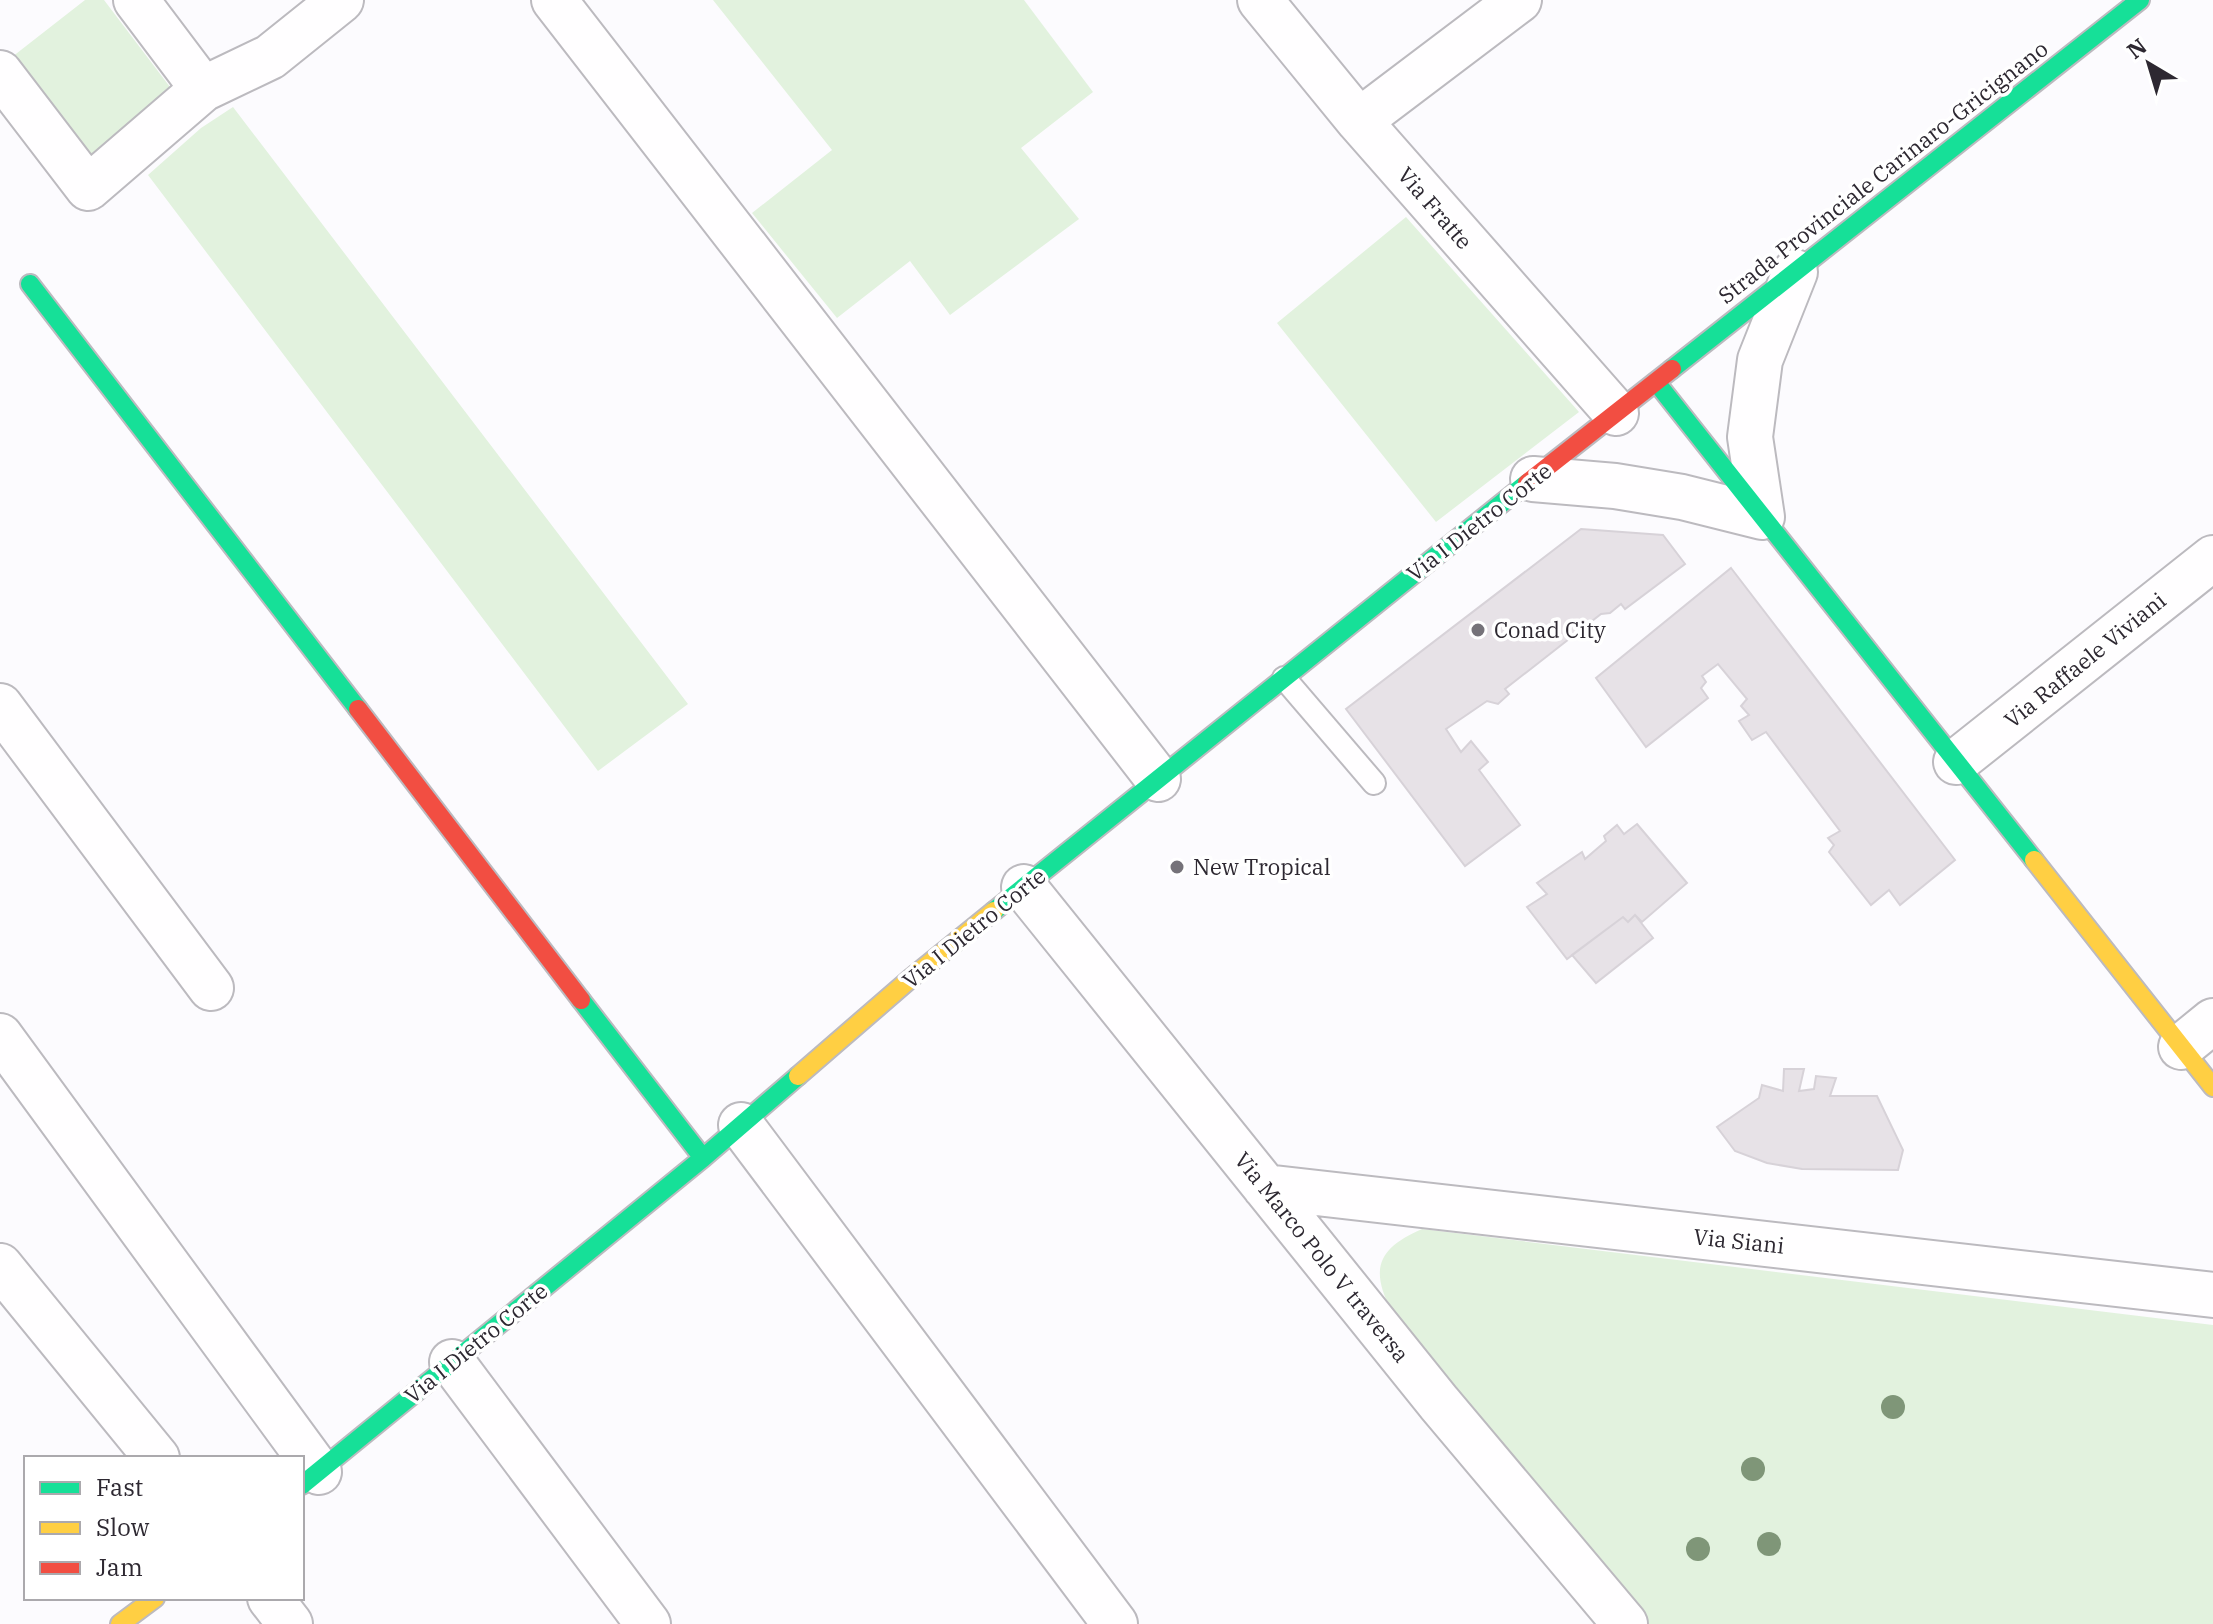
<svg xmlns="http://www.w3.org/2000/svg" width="2213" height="1624" font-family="'IBM Plex Serif',serif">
<rect width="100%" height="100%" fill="#fcfbfe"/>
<path fill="#e2f2de" d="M85,0h19l66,87 -79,72 -79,-102z
M713,0h311l69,92 -72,56 58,71 -129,96 -40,-54 -73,57 -85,-105 80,-63z
M233,107l455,597 -90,67 -450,-596 53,-47z
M1406,217l173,195 -143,110 -159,-199z
M1422,1229l791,96v299h-566l-5,-3 -252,-313c-21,-42 -9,-61 32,-79z"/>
<path fill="#e7e2e7" stroke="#d7d2d8" stroke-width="2" d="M1581,529l82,6 22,29 -60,45 -4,-5 -11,9 -9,1 -96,75 4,5 -11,10 -11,-3 -41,28 15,23 10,-11 17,21 -9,8 41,55 -55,41 -119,-157z
M1731,568l224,292 -55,45 -11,-15 -18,15 -42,-53 5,-7 -6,-7 12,-7 -74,-99 -14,8 -13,-19 10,-6 -8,-9 6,-7 -29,-35 -16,12 4,6 -5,6 7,10 -62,49 -50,-69z
M1637,824l50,59 -45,39 -7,-7 -7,7 -5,-5 -56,42 -40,-52 20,-13 -10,-11 45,-31 3,7 21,-18 -2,-5 13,-11 7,9z
M1635,915l18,23 -57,45 -24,-28 51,-38 5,5z
M1784,1069h20l-5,22 15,-2 2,-13 20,2 -6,18h47l26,54 -5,20 -96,-1 -35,-6 -32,-12 -18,-24 42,-29 3,-13 21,6z"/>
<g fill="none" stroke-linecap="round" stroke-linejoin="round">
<g stroke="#bcbabf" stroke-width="26">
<path id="lane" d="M1284,678l90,105"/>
</g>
<g stroke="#bcbabf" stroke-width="48">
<path id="street" d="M136,0l67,89 67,-32 71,-57
M554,0l604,779
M1260,0l99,121 257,292
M0,73l88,115 115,-99
M1359,121l160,-121
M1533,479l82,7 67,11 80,20 -12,-80 10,-77 35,-88
M0,706l211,282
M1956,762l257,-204
M1024,887l415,516 186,221
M0,1036l319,436
M2181,1047l32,-26
M741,1125l374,499
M1265,1187l948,108
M0,1266l157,192
M452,1362l196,262
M270,1598l20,26"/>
</g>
<g stroke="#bcbabf" stroke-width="22">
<path id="fast" d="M30,284l328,425
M1672,369l468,-369
M1656,382l378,478
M994,911l533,-428
M581,1000l122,158
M302,1485l401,-327 95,-82"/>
</g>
<g stroke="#bcbabf" stroke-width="22">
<path id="slow" d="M2034,860l179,227
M798,1076l112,-97 84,-68
M120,1624l35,-26"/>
</g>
<g stroke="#bcbabf" stroke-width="22">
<path id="jam" d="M1527,483l145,-114
M358,709l223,291"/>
</g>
<use href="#lane" stroke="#fffeff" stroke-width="22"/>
<use href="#street" stroke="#fffeff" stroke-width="44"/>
<use href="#fast" stroke="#16e098" stroke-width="18"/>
<use href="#slow" stroke="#ffcf43" stroke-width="18"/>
<use href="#jam" stroke="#f24e42" stroke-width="18"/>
</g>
<g fill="#7f9678">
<circle cx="1893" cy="1407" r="12"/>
<circle cx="1753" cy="1469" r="12"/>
<circle cx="1769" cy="1544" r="12"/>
<circle cx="1698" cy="1549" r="12"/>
</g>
<g fill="#757279" stroke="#fff" stroke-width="3">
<circle cx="1478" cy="630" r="8"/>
<circle cx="1177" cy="867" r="8"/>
</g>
<g text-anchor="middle" stroke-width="7" stroke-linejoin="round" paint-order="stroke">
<g font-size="22" fill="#2d2831" stroke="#fff">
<text transform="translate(1883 172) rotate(-38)" y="8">Strada Provinciale Carinaro-Gricignano</text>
<text transform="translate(1435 208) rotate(49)" y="8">Via Fratte</text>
<text transform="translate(1479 522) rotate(-38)" y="8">Via I Dietro Corte</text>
<text transform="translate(2085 660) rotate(-39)" y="8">Via Raffaele Viviani</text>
<text transform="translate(974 928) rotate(-39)" y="8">Via I Dietro Corte</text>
<text transform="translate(1739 1241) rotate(6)" y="8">Via Siani</text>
<text transform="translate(1322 1257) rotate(51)" y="8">Via Marco Polo V traversa</text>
<text transform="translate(476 1343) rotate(-39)" y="8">Via I Dietro Corte</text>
</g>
<g font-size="22" fill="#2d2831" stroke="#fff" text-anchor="start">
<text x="1494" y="638">Conad City</text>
<text x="1193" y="875">New Tropical</text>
</g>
</g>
<rect x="24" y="1456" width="280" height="144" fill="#ffffff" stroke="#aba9ad" stroke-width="2"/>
<rect x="40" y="1482" width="40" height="12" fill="#16e098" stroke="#aba9ad" stroke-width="2"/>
<text x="96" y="1496" font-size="24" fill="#2d2831">Fast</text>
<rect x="40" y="1522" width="40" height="12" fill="#ffcf43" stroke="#aba9ad" stroke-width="2"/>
<text x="96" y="1536" font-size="24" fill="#2d2831">Slow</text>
<rect x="40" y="1562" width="40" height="12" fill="#f24e42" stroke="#aba9ad" stroke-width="2"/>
<text x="96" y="1576" font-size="24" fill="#2d2831">Jam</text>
<g transform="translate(2149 64) rotate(322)" stroke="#ffffff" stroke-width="6" paint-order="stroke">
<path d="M0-6L14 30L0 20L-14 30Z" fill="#2d2831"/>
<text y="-12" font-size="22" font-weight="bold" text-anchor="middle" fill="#2d2831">N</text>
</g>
</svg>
